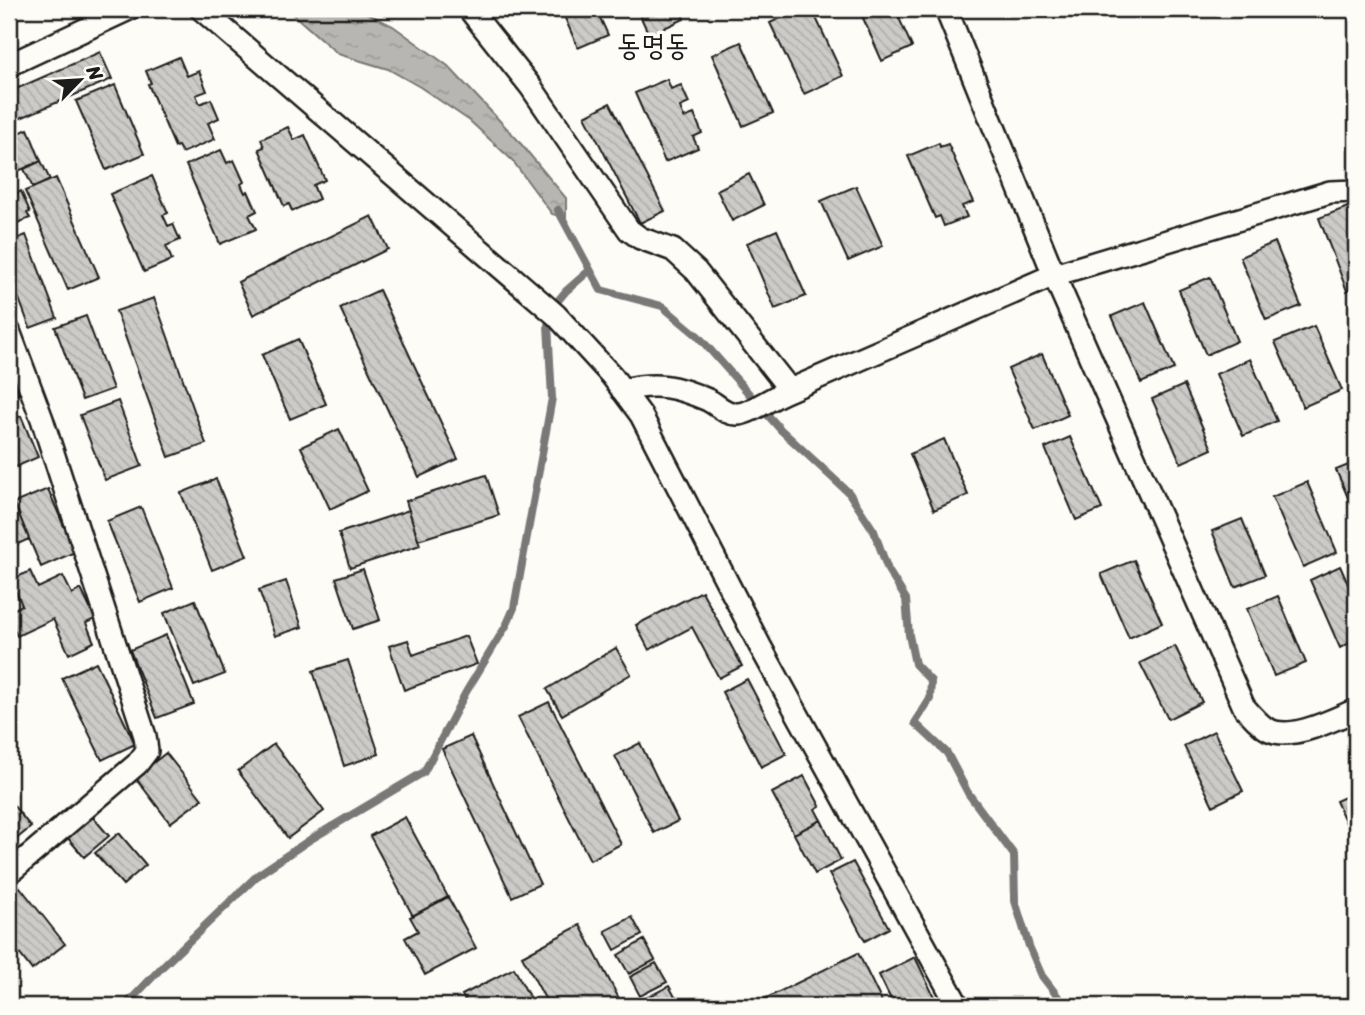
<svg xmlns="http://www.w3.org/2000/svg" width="1365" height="1015" font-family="Sriracha,'Poor Story',sans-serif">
<defs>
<pattern id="water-ripples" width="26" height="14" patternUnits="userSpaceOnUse" patternTransform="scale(1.75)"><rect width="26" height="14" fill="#b7b6b2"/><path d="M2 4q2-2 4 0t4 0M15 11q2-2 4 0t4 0" fill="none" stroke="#9d9c98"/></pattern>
<pattern id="building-back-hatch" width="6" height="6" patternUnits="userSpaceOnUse" patternTransform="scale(1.75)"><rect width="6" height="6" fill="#cccbc8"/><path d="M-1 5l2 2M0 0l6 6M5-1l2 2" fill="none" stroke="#afaeab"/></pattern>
</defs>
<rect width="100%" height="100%" fill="#fdfcf7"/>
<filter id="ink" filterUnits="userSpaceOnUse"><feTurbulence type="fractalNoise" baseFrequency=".0143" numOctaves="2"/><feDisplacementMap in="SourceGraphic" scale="14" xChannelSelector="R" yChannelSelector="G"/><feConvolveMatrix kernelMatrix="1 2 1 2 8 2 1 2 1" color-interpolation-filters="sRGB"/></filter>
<g filter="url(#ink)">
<path fill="url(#water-ripples)" stroke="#797876" stroke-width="2" d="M287,9h71l35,17 55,40 68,72 50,60v20l-14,-4 -40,-54 -42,-39 -50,-34 -32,-18 -50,-15z"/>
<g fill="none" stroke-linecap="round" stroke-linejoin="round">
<path stroke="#797876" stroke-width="8" d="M558,210l43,80 61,16 36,30 83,94 68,63 25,38 14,39 18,29 3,36 6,29 16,17 -1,18 -15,24 32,30 21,40 46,62 1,46 14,45 13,30 23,30
M125,1006l38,-40 96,-92 52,-35 113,-67 42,-80 40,-66 8,-18 38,-210 -4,-73 8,-22 10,-12 24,-21"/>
</g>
<path fill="url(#building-back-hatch)" stroke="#1c1c1c" stroke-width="2" d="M561,9h35l12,26 -30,13z
M637,9h43l4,10 -35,16z
M800,9h12l31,67 -39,18 -34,-71z
M859,9h36l17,38 -30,14z
M741,42l32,71 -30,13 -31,-71z
M100,52l12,27 -103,44v-31z
M179,57l8,19 12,-5 8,20 -11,4 4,9 11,-5 8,19 -11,5 7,16 -33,14 -4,-7 -3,1 -27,-63 3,-1 -5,-12z
M667,79l4,10 10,-4 8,18 -9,4 4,11 10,-4 8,19 -9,4 5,11 -33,14 -30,-69z
M115,85l29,69 -38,16 -30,-69z
M610,103l55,108 -25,12 -55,-107z
M288,127l6,13 11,-5 20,45 -12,5 6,14 -27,12 -3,-7 -5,2 -25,-57 5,-2 -3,-8z
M28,129l13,32 -25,11 -7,-16v-19z
M939,143l1,4 8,-3 25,58 -11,4 5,11 -23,9 -4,-10 -5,2 -27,-62z
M221,150l6,13 7,-3 10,22 -3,2 4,9 3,-2 9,20 -8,4 7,14 -36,15 -34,-79z
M41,161l9,19 -17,8 -9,-19z
M749,174l15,31 -32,16 -15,-31z
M152,176l16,37 -5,2 5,11 5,-2 7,16 -14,6 6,14 -28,12 -34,-78z
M56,178l43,99 -31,13 -43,-99z
M856,186l27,60 -35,15 -27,-60z
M21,191l9,21 -3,1 3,5 -20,8 -1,-29z
M1353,205l3,7v75l-9,4 -28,-73z
M372,216l16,33 -135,66 -15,-33z
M777,230l29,66 -31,13 -28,-66z
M26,235l31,83 -27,10 -21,-56v-30z
M1275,242l26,64 -35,14 -26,-63z
M1210,277l27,64 -31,14 -27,-65z
M379,290l79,169 -39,18 -79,-169z
M154,298l52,146 -37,13 -53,-146z
M1145,302l29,67 -33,14 -29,-67z
M86,316l27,73 -31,11 -27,-73z
M1314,326l28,64 -39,17 -28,-65z
M298,339l28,65 -36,15 -28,-64z
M1042,354l26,61 -33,15 -27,-61z
M1250,359l27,62 -34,15 -27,-62z
M9,373l9,21 -9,4z
M1184,385l28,64 -31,14 -29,-64z
M118,401l24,65 -37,14 -25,-65z
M21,416l17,41 -29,13v-49z
M339,429l29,62 -38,18 -29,-62z
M1070,437l32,72 -26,11 -31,-72z
M944,439l24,56 -34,15 -24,-56z
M1356,462v54l-20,-46z
M486,475l13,40 -81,25 -12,-39z
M216,479l31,77 -35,14 -31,-77z
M1307,482l30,70 -34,15 -31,-70z
M48,489l27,63 -34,15 -27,-64z
M141,507l32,81 -33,14 -33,-81z
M17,509l12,30 -20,9v-36z
M409,510l11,35 -70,23 -11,-35z
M1242,519l23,56 -30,12 -23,-56z
M1134,560l28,63 -33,15 -28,-64z
M1340,566l16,36v38l-16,8 -30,-68z
M363,569l17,51 -27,9 -17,-51z
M30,571l8,17 25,-12 9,18 9,-5 14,30 -9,4 8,19 -25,12 -16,-35 -36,17 -8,-19v-5l13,-7 -11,-25z
M286,581l16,46 -27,9 -16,-46z
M702,591l40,75 -23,12 -27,-51 -43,23 -13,-25z
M1278,596l28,67 -32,13 -27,-67z
M195,600l30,74 -31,12 -30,-73z
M166,635l28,69 -37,14 -27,-68z
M466,636l11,28 -73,26 -15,-44 19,-6 5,15z
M1175,646l27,56 -34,17 -28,-56z
M616,648l15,26 -69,41 -15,-26z
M348,660l31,94 -35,12 -31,-95z
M96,662l39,82 -33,16 -40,-82z
M747,679l39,75 -25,13 -39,-75z
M549,702l72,142 -31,16 -72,-143z
M1214,731l29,60 -30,15 -29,-60z
M471,736l69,148 -28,13 -70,-148z
M640,743l38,78 -24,12 -39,-77z
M274,744l50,67 -36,27 -50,-67z
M166,753l36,46 -32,24 -35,-46z
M804,776l16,30 -5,3 6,11 -27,14 -22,-41z
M1356,792v53l-20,-44z
M9,800l22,27 -22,18z
M92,816l17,20 -25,21 -17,-20z
M405,817l43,80 -35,19 -43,-80z
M821,820l20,40 -26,14 -21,-40z
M119,833l27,32 -23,20 -28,-32z
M853,862l36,66 -24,13 -36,-67z
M20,887l45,57 -33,26 -23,-30v-44z
M448,897l28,51 -51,27 -20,-37 13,-7 -8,-14z
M632,917l10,18 -27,15 -10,-19z
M580,925l43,81h-74l-27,-50z
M644,940l11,20 -26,14 -11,-19z
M858,953l26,53h-134z
M915,957l23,48 -2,1h-42l-15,-31z
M656,963l11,19 -27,14 -10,-19z
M514,968l20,38h-66l-6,-11z
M669,986l11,20h-34l-4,-6z"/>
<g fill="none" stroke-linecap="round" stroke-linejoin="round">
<g stroke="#1c1c1c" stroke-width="26">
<path id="street" d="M201,9l355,306 56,61 29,39 119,231 198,360
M469,9l62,78 98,143 11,8 33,12 23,21 94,119
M946,9l108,266 190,432c7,7 16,19 25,23 24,11 65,-11 87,-20
M9,65l120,-56
M9,331l33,88 103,317 2,15 -10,13 -128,109
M622,390c35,-8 54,-4 86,10 10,5 18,15 30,14 10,0 34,-16 45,-21l271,-118 276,-83 26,-1"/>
</g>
<use href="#street" stroke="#fdfcf7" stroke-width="21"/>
</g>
</g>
<g text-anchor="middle" stroke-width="7" stroke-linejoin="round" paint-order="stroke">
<g font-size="30" fill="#1c1c1c" stroke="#fdfcf7">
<text x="653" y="55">동명동</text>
</g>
</g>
<rect width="1365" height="1015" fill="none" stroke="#fdfcf7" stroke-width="35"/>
<rect x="18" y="18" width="1330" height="980" fill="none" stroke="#1c1c1c" stroke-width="2.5" filter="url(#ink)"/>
<g transform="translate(80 80) rotate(65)" stroke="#fdfcf7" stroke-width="5" paint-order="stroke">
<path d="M0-5L12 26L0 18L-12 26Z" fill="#1c1c1c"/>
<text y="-10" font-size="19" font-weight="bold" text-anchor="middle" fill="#1c1c1c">N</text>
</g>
</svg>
